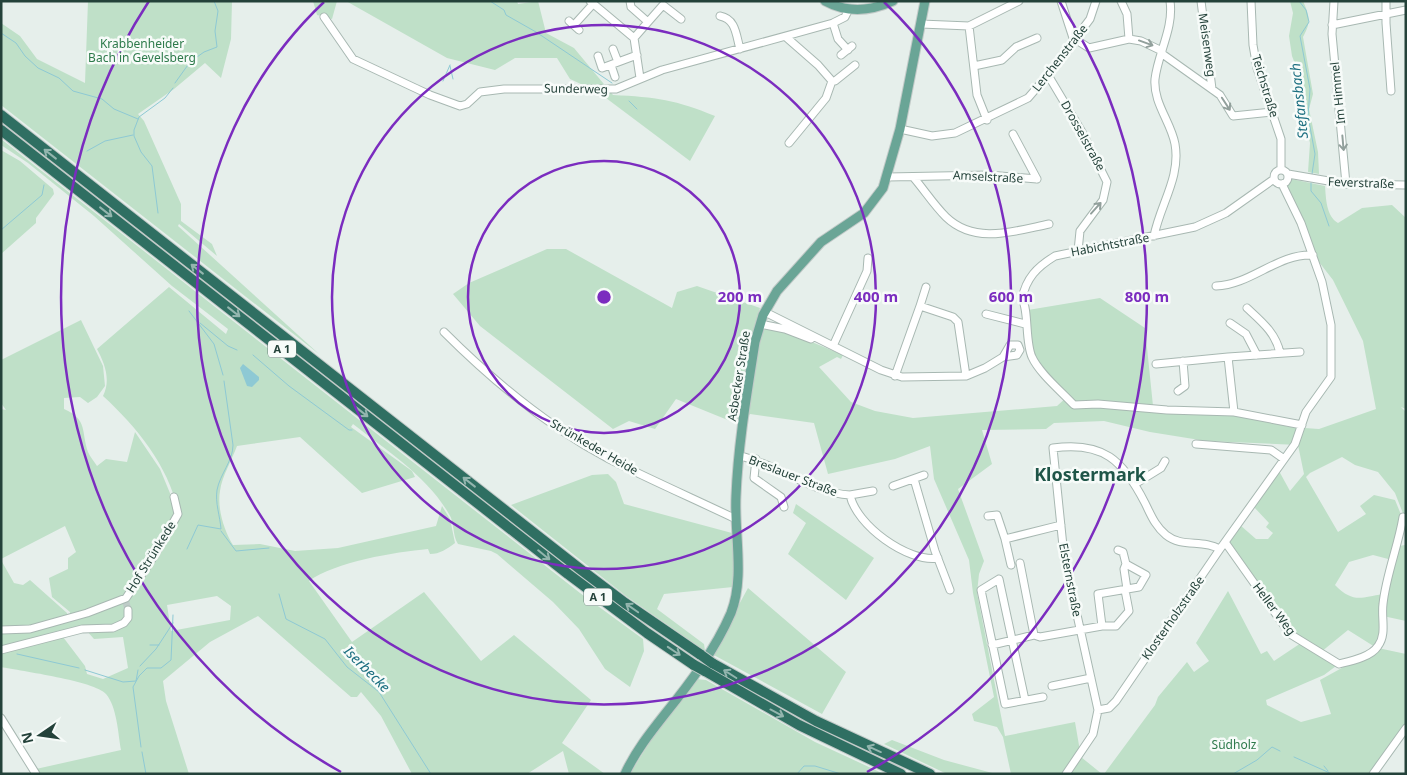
<svg xmlns="http://www.w3.org/2000/svg" width="1407" height="775" font-family="'Noto Sans',sans-serif">
<rect width="100%" height="100%" fill="#e6efeb"/>
<path fill="#bfe0c8" fill-rule="evenodd" d="M88,1h144l-1,38 -10,39 -16,-15 -31,26 -36,25 6,7 37,83v17l31,23 5,12 -38,-32 -1,2 141,128 -318,-249v-82l19,13 17,23 48,24z
M313,1h24l-5,18 -15,-4z
M346,1h171l1,3 20,-3 8,32 28,15 39,47c43,2 63,5 102,21l-25,45 -92,-69 -28,-13 -13,-21h-42l-20,12 -48,-12z
M1290,1h13c7,16 8,21 0,36l10,57 -4,15 9,43 1,22 -11,-2 2,-29 -7,-29 1,-27 -12,-31 -3,-20 4,-23z
M1,139l579,454 63,46 1,12 -14,36 -25,-18 -26,-40 -26,-27 -56,-48 -6,-3 -33,-7c-6,-9 -3,-21 -9,-30 -22,-38 -62,-63 -96,-90l-2,3 61,44 3,6 -53,16 -62,-56 -63,9c-5,14 -15,30 -17,45 -3,17 4,40 13,54l27,-1 35,7 43,-3 98,-22 6,-20 8,13 5,24c-8,6 -15,11 -25,11l-2,-5c-33,3 -93,13 -119,32l43,61 72,-50 57,69 33,-26 77,65 -29,43 43,31h-36l-6,-23 -36,23h-115l-31,-58 -20,-24 -4,5h-6l-93,-81 -48,26 -47,39 3,20 23,73h-151l-2,-5 85,-19c-3,-17 -4,-43 -15,-56 -11,-13 -85,-23 -105,-27v-36l22,1 47,-17v-3l-18,-15 -3,-19 19,-9v-11l8,-6 -11,-26 -64,33v-150l5,1 -5,-7v-43l80,-40 22,46 2,20 -8,11 -9,6 -8,-6 -16,1v11c24,10 17,23 24,43 2,5 6,9 9,14l9,-7 21,3 8,-30 25,37 19,46c-9,-47 -41,-87 -76,-119 8,-16 2,-32 -6,-47l72,-62 57,47 2,-5 -56,-43 -78,-70 -66,-53 -27,-18zM217,596l14,10 -1,14 -59,11 -4,-26zM86,630l8,9 29,-2 5,31 -25,11 -16,-5 -2,-8 -22,-29z
M1,150l19,11 33,28 1,5 -18,24v5l-35,31z
M1291,179l34,7c1,12 1,30 13,37l24,-15 30,-3 14,13v191l-5,-2 5,5v109l-11,-28 -17,-21 -23,-7 -13,-8 -32,16 -4,4 32,55 28,-18 -6,-8 14,-11 21,5 7,17 -10,43 -19,-5 -24,7 -14,23c18,18 25,13 48,9l-2,45 -6,8 -27,-17 -27,22 -29,-19 -64,-91 12,-17 16,14h12l5,-6 -7,-6 3,-4 -16,-17 26,-35 11,20 14,-17 -6,-29 -92,-4 -56,-9 -46,-11 -50,2 -8,6 -64,1 10,34 -34,25 26,72 -5,13 -2,19 28,143 70,-14 6,35 21,17h-91l-8,-37 -6,-10 -23,-6 -2,-7 22,-17 -21,-104 -4,-33 -35,-81 -4,-33 -35,13 -67,15 -14,-51 -64,-9 -10,11 -64,-26 -21,30 -26,-8 -16,8 -133,-103 -27,-32 16,-11 78,-34h19l106,59 5,-16 20,-6 63,22 -5,17 21,2 67,28 -2,4 -4,-2 -18,10 32,35 24,9 38,7 144,-12 11,-10 -30,-33 -6,-12 -4,-41 72,-12 45,30 8,78 85,10 52,11 29,2 57,-20 -13,-68 -30,-61 -14,-18 -11,-29 -22,-45z
M608,474l8,8 8,22 108,29 3,27 -2,27 -69,7 -7,15 47,35 1,7 -79,-55 -115,-91 81,-30z
M796,504l78,54 -28,42 -58,-46 18,-31 -13,-10z
M1405,545l1,3v73l-23,-5 1,-10 15,-60z
M1,560l13,23 9,2 7,-5 37,33v3l-37,12 -29,1z
M748,588l98,84 -24,42 -110,-60z
M1228,591l33,63 6,-3 7,10 27,-18 35,23 -12,9 -58,25 1,5 34,17 30,-8 -11,-34 58,-32 28,6v76l-35,44h-267l51,-69 3,-8 29,-35 7,10 15,-11 -13,-18z
M696,679l10,1 109,62 69,32h-254l27,-44z
M892,740l52,20 52,14h-49l-63,-30z"/>
<path fill="#8ec9d4" d="M243,364l16,13v3l-7,7 -5,-1 -7,-18z"/>
<g fill="none" stroke-linecap="round" stroke-linejoin="round">
<path stroke="#8ec9d4" stroke-width="1" d="M490,1l14,9 2,5 30,17 76,51
M1299,1l7,9 3,12 -9,14 10,53 -2,27 7,38 -3,20
M1,33l15,10 9,13 13,12 21,10 14,13 29,8 12,10 24,10
M450,66l3,13
M443,81l7,-16
M175,83l15,-21 14,-10 13,-5 -2,-16 3,-20 -4,-10
M629,101l8,8
M87,151l18,-10 28,-6
M1311,183v8l10,12 8,23
M158,213l-6,-47 -11,-14 -7,-16v-6l5,-13 26,-19 8,-10
M1,230l41,-35 2,-10
M189,311l25,33 9,31
M200,323l28,23 9,4
M253,355l36,31 60,44h3
M221,531l15,20 33,-3
M187,549l11,-24 23,4c-1,-13 -6,-26 -4,-39 3,-16 16,-29 16,-45l-9,-64
M279,594l7,25 39,20 22,28 32,25 52,82
M150,645h9
M17,654l62,14
M140,666l16,-17 17,-26
M85,670l38,12 13,-1 2,-11
M141,747l-8,-60 6,-11 8,-8h14l10,-8 2,-45
M142,752l4,22
M1294,757l38,17
M1324,766l4,5
M797,774l7,-8h11l26,8
M1233,774l24,-14 15,-13 8,4"/>
<path stroke="#bfccc8" stroke-width="7" stroke-dasharray="7 3.5" stroke-linecap="butt" d="M126,602l2,8"/>
<g stroke="#a8b8b2" stroke-width="9">
<path id="minor" d="M590,1l44,37 6,40
M630,1l1,6 17,15 -14,16
M1061,1l13,40
M1121,1l6,13 2,25
M1201,1l11,88
M1251,1l2,44 4,23 24,71v30
M1334,1l-2,33 14,150
M1386,1v22l5,68
M720,16c16,3 16,19 20,33
M324,17l29,42 77,36 30,11 7,-2 13,-12 24,-3h112l46,-19 171,-47 12,-6 4,-8
M569,21l10,9
M648,22l15,-17 18,14
M833,23l5,16 10,11
M921,24l48,2 50,-25
M574,25l19,-21
M1332,25l74,-15
M969,26l8,69 10,25
M786,37l32,28 14,16 -6,17 -37,45
M1075,39l14,9 40,-9 12,2 21,10
M613,49l5,13
M1161,53l59,42 13,21 39,-4
M841,55l11,-9
M598,56l4,12 35,-13
M611,65l4,12
M974,66l28,-6 14,-13 21,-9
M1048,75l34,57 25,50 -4,18 -23,31 -2,20
M832,81h3l20,-16
M900,129l32,7 23,-3 73,-35 20,-23 42,-56 6,-18
M1013,134l24,45
M1274 177a7 7 0 1 1 14 0a7 7 0 1 1-14 0Z
M1288,174l58,10 60,1
M888,177l101,-2 48,4
M914,178c11,13 20,27 32,39 29,28 69,14 103,7
M1274,179l-48,34 -31,14 -140,29c-18,11 -29,22 -33,43 7,11 3,43 10,58 7,16 30,35 42,48l24,-1 69,6 67,2 68,13
M1154,236c6,-31 27,-59 21,-92 -4,-22 -22,-41 -20,-65 3,-26 19,-51 15,-78
M1216,286c35,-1 62,-33 97,-31
M920,306l6,-19
M1247,308c14,13 29,25 33,45
M765,312l116,58 21,7 64,-1 19,-8 18,-11 14,-2 3,-5 -2,-5h-8l-7,12
M986,314l39,10
M1230,323l16,11 11,21
M760,324l25,5 26,10
M444,332c48,48 105,95 165,127 42,21 85,40 127,60
M833,346l34,-75 1,-13
M1228,357l72,-5
M1156,364l72,-7 6,55
M895,376l25,-70 33,11 5,5 8,54
M1178,391l7,-5 -2,-25
M1196,444l75,6 13,9
M740,456c37,8 71,37 110,39 6,30 58,68 88,63
M756,459l-2,19 27,19 3,10
M914,479l21,72 15,39
M1135,484l26,-16 4,-7
M893,486l31,-11
M850,495l23,-4
M988,516l9,-1 8,24
M1225,542l65,92 49,30c12,-3 32,-7 39,-18 9,-12 3,-28 5,-42 3,-29 15,-57 20,-87
M1118,550l5,2 3,12 -2,5 3,20
M1020,563l14,72
M1011,565l-6,-26 56,-14
M1102,626l-4,-32 41,-7 7,-12 -20,-11
M1,630l29,-1 57,-16 39,-15 28,-42 24,-42 -4,-17
M992,645l42,-10 6,2 62,-11h14l13,-15 -4,-21
M1,650l81,-21 31,-1 11,-5 4,-5v-8
M1052,686l39,-8
M1025,700l-26,-121 -18,11 24,114 38,-7
M1098,710l11,-2 7,-7 104,-152 75,-105 11,-32 25,-35v-52l-9,-43 -21,-59 -19,-39
M1,718l35,56
M1066,774l27,-40 5,-24 -34,-154 -11,-108c50,-7 70,12 92,55 6,12 10,23 21,32 16,13 36,4 54,14
M1373,774l33,-46"/>
</g>
<g stroke="#c2cac8" stroke-width="11">
<path id="major" d="M825,1c22,12 46,10 68,0
M625,774c10,-22 25,-41 40,-60 25,-31 50,-64 66,-101 14,-36 3,-79 5,-117 2,-51 11,-103 19,-154l8,-27 14,-24 44,-49 43,-29 19,-25 17,-59 25,-128"/>
</g>
<g stroke="#c2cac8" stroke-width="12">
<path id="highway" d="M1,115l579,454 45,34 76,52
M1,130l567,444 79,59 47,32
M712,663l104,58 114,53
M705,671l94,54 102,49"/>
</g>
<use href="#minor" stroke="#fff" stroke-width="7"/>
<use href="#major" stroke="#6aa596" stroke-width="9"/>
<use href="#highway" stroke="#2f6f62" stroke-width="10"/>
<g stroke="#c2cac8" stroke-width="12" stroke-linecap="butt">
<path id="highway-bridge" d="M701,655l11,8
M694,665l11,6"/>
</g>
<use href="#highway-bridge" stroke="#2f6f62" stroke-width="10"/>
</g>
<defs><path id="oneway-shaft" d="M-6 0H5M1.5-3L5.5 0L1.5 3" fill="none" stroke-width="1.6" stroke-linecap="round" stroke-linejoin="round" transform="scale(1.25)"/></defs>
<g stroke="#92a09c">
<use href="#oneway-shaft" transform="translate(1146 43) rotate(20)"/>
<use href="#oneway-shaft" transform="translate(1226 104) rotate(57)"/>
<use href="#oneway-shaft" transform="translate(1343 143) rotate(85)"/>
<use href="#oneway-shaft" transform="translate(1096 208) rotate(-48)"/>
</g>
<g stroke="#93b5ae">
<use href="#oneway-shaft" transform="translate(50 154) rotate(-142)"/>
<use href="#oneway-shaft" transform="translate(106 212) rotate(38)"/>
<use href="#oneway-shaft" transform="translate(197 269) rotate(-142)"/>
<use href="#oneway-shaft" transform="translate(234 312) rotate(38)"/>
<use href="#oneway-shaft" transform="translate(362 412) rotate(38)"/>
<use href="#oneway-shaft" transform="translate(469 482) rotate(-142)"/>
<use href="#oneway-shaft" transform="translate(544 555) rotate(39)"/>
<use href="#oneway-shaft" transform="translate(632 608) rotate(-145)"/>
<use href="#oneway-shaft" transform="translate(674 651) rotate(34)"/>
<use href="#oneway-shaft" transform="translate(730 674) rotate(-148)"/>
<use href="#oneway-shaft" transform="translate(777 713) rotate(28)"/>
<use href="#oneway-shaft" transform="translate(874 749) rotate(-156)"/>
</g>
<g fill="none" stroke="#7b2cbf" stroke-width="2.5">
<circle cx="604" cy="297" r="136"/>
<circle cx="604" cy="297" r="272"/>
<path d="M884 2A407 407 0 1 1 324 2"/>
<path d="M341 772A543 543 0 0 1 149 1M1059 1A543 543 0 0 1 867 772"/>
</g>
<g text-anchor="middle" stroke-width="5" stroke-linejoin="round" paint-order="stroke">
<g fill="#f7fbf9" stroke="#637a73" stroke-width="1">
<rect x="268" y="340.5" width="28" height="17" rx="4"/>
<rect x="584" y="588.5" width="28" height="17" rx="4"/>
</g>
<g font-size="11" font-weight="bold" fill="#24423a">
<text x="282" y="353">A 1</text>
<text x="598" y="601">A 1</text>
</g>
<g font-size="12" fill="#2d7a4b" stroke="#f7fbf9">
<text x="142" y="48">Krabbenheider<tspan x="142" dy="14">Bach in Gevelsberg</tspan></text>
<text x="1234" y="749">Südholz</text>
</g>
<g font-size="12" fill="#24423a" stroke="#f7fbf9">
<text transform="translate(1207 45) rotate(82)" y="4">Meisenweg</text>
<text transform="translate(1060 58) rotate(-52)" y="4">Lerchenstraße</text>
<text transform="translate(1265 86) rotate(73)" y="4">Teichstraße</text>
<text transform="translate(576 89) rotate(1)" y="4">Sunderweg</text>
<text transform="translate(1338 93) rotate(-96)" y="4">Im Himmel</text>
<text transform="translate(1083 136) rotate(61)" y="4">Drosselstraße</text>
<text transform="translate(988 177) rotate(3)" y="4">Amselstraße</text>
<text transform="translate(1361 183) rotate(2)" y="4">Feverstraße</text>
<text transform="translate(1110 245) rotate(-11)" y="4">Habichtstraße</text>
<text transform="translate(739 376) rotate(-81)" y="4">Asbecker Straße</text>
<text transform="translate(594 447) rotate(30)" y="4">Strünkeder Heide</text>
<text transform="translate(793 476) rotate(21)" y="4">Breslauer Straße</text>
<text transform="translate(151 557) rotate(-58)" y="4">Hof Strünkede</text>
<text transform="translate(1070 580) rotate(79)" y="4">Elsternstraße</text>
<text transform="translate(1274 609) rotate(53)" y="4">Heller Weg</text>
<text transform="translate(1173 618) rotate(-55)" y="4">Klosterholzstraße</text>
</g>
<g font-size="14" font-style="italic" fill="#1c6f80" stroke="#f7fbf9">
<text transform="translate(1299 101) rotate(-96)" y="5">Stefansbach</text>
<text transform="translate(367 669) rotate(45)" y="5">Iserbecke</text>
</g>
<g font-size="18" font-weight="bold" fill="#1f5548" stroke="#f7fbf9">
<text x="1090" y="481">Klostermark</text>
</g>
</g>
<circle cx="604" cy="297" r="8" fill="#7b2cbf" stroke="#f7fbf9" stroke-width="2.5"/>
<g font-size="15" text-anchor="middle" font-weight="bold" fill="#7b2cbf" stroke="#f7fbf9" stroke-width="5" stroke-linejoin="round" paint-order="stroke">
<text x="740" y="302">200 m</text>
<text x="876" y="302">400 m</text>
<text x="1011" y="302">600 m</text>
<text x="1147" y="302">800 m</text>
</g>
<rect width="1407" height="775" fill="none" stroke="#24423a" stroke-width="5"/>
<g transform="translate(40 735) rotate(257)" stroke="#f7fbf9" stroke-width="4" paint-order="stroke">
<path d="M0-4L9 19L0 12L-9 19Z" fill="#24423a"/>
<text y="-8" font-size="14" font-weight="bold" text-anchor="middle" fill="#24423a">N</text>
</g>
</svg>
